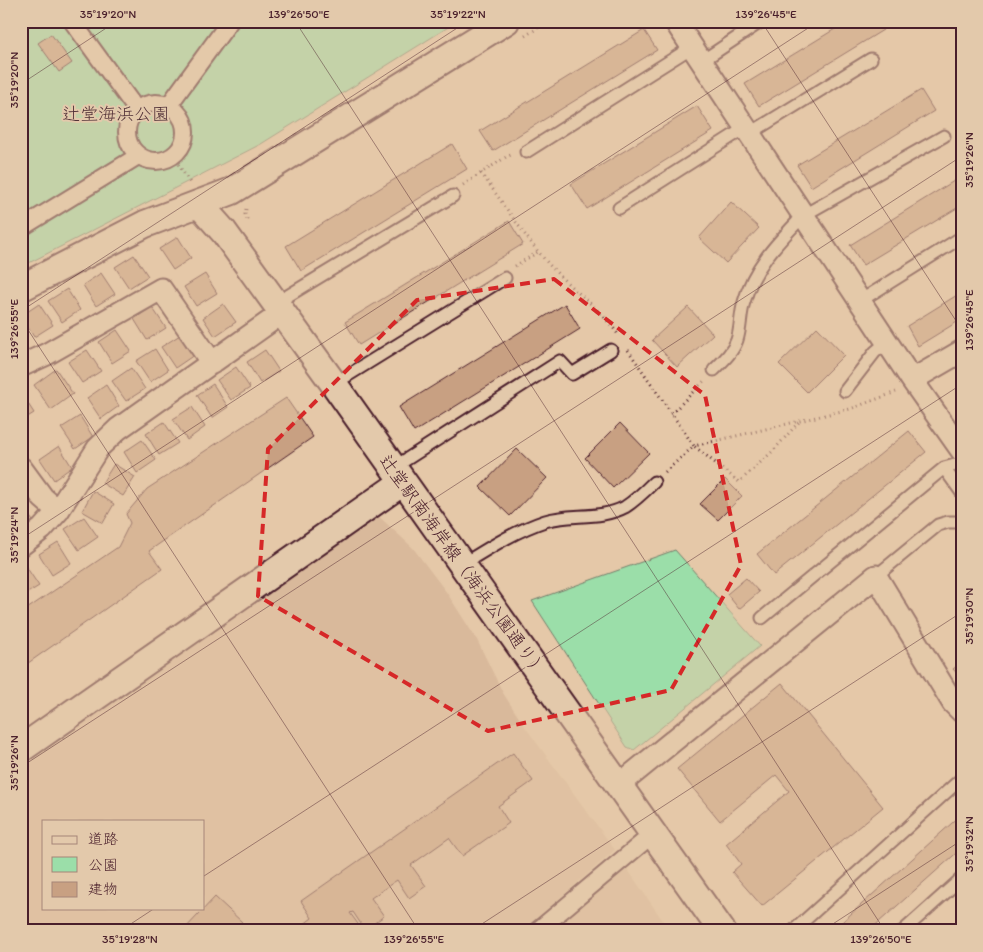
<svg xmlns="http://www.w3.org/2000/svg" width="983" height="952" font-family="Itim,'Klee One',sans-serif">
<rect width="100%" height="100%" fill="#e5c8a8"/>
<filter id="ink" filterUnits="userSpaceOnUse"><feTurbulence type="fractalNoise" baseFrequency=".02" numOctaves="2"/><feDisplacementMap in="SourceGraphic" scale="10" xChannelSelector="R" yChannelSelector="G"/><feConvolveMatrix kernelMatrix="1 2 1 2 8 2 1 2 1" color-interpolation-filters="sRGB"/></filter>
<g filter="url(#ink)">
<path fill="#d9b99b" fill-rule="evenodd" d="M373,511l40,37 34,45 30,47 26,53 20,31 92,126 -93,81h-501v-168l62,-43zM44,821h160v87h-160z
M626,867l44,64h-120z"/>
<path fill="#9bdea9" stroke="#727e6a" d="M21,21h437l-197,123 -240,123z
M675,550l85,96 -126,104 -7,-3 -95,-146z"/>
<path fill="#c8a082" stroke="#4a1f2b" d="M848,21h29l6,9 -124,76 -14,-22z
M644,30l13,20 -164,101 -13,-20z
M51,34l21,29 -13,9 -21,-29z
M921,90l13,21 -123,76 -14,-22z
M697,106l16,25 -126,78 -16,-25z
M452,144l15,25 -166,102 -15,-25z
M962,176v29l-99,60 -13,-20z
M731,202l28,26 -33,35 -27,-25z
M509,221l14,23 -164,101 -14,-23z
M178,237l13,21 -18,12 -14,-21z
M134,255l14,21 -19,12 -14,-21z
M101,273l14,21 -19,12 -13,-21z
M205,274l12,19 -21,13 -12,-19z
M67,289l13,21 -18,12 -14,-21z
M962,292v27l-44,27 -11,-20z
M39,304l14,21 -19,12 -13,-21z
M223,304l13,18 -21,14 -12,-18z
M565,304l15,25 -166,103 -15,-25z
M152,307l14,21 -19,12 -13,-21z
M688,307l25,27 -36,33 -25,-27z
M817,327l27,28 -37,37 -28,-28z
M117,330l14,21 -19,12 -13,-21z
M180,335l14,20 -19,13 -14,-21z
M155,349l13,21 -18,12 -14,-21z
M87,350l14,21 -19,12 -14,-21z
M265,350l14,21 -19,12 -13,-21z
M236,367l14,21 -19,12 -14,-20z
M131,368l14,21 -19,12 -14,-20z
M56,369l17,25 -22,16 -17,-25z
M213,384l15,23 -16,11 -15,-23z
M106,385l13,21 -18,13 -14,-21z
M21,393l13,20 -13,8z
M286,398l27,39 -164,114 13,18 -141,99v-55l97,-66 12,-24 -4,-9 21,-25z
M192,407l13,20 -18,13 -14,-21z
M80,416l13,21 -18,12 -14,-21z
M164,422l14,21 -19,12 -13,-21z
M620,423l29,30 -36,35 -28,-30z
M909,431l17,21 -152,123 -17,-21z
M142,440l14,20 -19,13 -13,-21z
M59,446l13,21 -18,13 -14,-21z
M517,449l30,29 -37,38 -30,-29z
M114,464l21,13 -12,19 -21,-13z
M725,479l17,17 -24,24 -18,-16z
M93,491l21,13 -11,19 -21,-12z
M21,504l14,20 -14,9z
M84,517l14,20 -19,13 -14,-21z
M58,542l13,21 -19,12 -13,-21z
M25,565l14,21 -18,11v-30z
M746,578l13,14 -20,17 -12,-15z
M962,662v17l-9,-10z
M782,683l101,124 -121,99 -30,-34 9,-8 -15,-20 63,-53 -13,-16 -56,46 -43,-52z
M513,753l20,28 -35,25 11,17 -47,33 -13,-18 -38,27 15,21 -17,12 -12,-18 -26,18 13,18 -19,14 -12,-18 -3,1 13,18h-68l17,-13 -11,-17z
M962,814v34l-93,83h-37z
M215,897l27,25 -9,9h-50z"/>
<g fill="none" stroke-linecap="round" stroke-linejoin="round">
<g stroke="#4a1f2b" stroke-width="15">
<path id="service" d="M702,61l60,-40
M749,134l122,-75
M526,152l166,-105
M619,208l126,-80
M860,301l102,-64
M276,303l177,-107
M714,370c9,-9 19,-18 23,-30 4,-12 3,-26 7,-38 10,-36 35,-61 60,-87l140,-79
M334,384l171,-106
M845,391l30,-39 12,-10
M393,468l167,-107 12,13 39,-24
M944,468l18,25
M463,564c26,-16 52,-33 82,-43 25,-8 56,-1 80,-14 11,-7 20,-16 29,-25
M876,576l62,-51 10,-3h14
M762,618l182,-150 18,-5
M793,931l169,-153
M903,931l59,-53"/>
</g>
<g stroke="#4a1f2b" stroke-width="20">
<path id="pedestrian" d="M72,21l64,88
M127 132a29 29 0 1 1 58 0a29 29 0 1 1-58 0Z
M169,105l61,-84
M21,228l117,-72
M537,931l117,-98"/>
</g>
<g stroke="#4a1f2b" stroke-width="25">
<path id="minor" d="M675,21l237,359 50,71
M21,366l26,-12 114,-65 51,74
M912,380l50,-29
M21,468l22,30 15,13
M21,545l21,-16 16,-18 40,-63 20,-19 164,-116
M619,785l257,-209 77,127 9,9"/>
</g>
<g stroke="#4a1f2b" stroke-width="30">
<path id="tertiary" d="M200,205l24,27 110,152 388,547
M21,288l124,-64 87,-33 274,-170
M21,749l382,-267"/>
</g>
<path stroke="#4a1f2b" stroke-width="3" stroke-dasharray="1 4" stroke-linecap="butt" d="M525,36l24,-15
M173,156l17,27
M481,173c26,35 49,73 79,103 20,20 44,36 59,60
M463,185l43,-28 5,-2
M246,209l-1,5 3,8
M515,266l23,-14
M628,350l66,96 156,-37 46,-17
M671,414l33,-33
M665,472l29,-26 45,36 34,-31 26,-29"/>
<use href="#service" stroke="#e3c9ab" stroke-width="11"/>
<use href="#pedestrian" stroke="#e3c9ab" stroke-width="16"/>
<use href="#minor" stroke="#e3c9ab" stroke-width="21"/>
<use href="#tertiary" stroke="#e3c9ab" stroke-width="26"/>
</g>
</g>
<path d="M0 0H983V952H0ZM554,279l151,116 36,170 -70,125 -183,41 -230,-135 10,-147 149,-149z" fill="#e5c8a8" fill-opacity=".55" fill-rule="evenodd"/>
<path fill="none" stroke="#d62828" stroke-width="4" stroke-dasharray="10 6" stroke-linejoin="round" d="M554,279l151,116 36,170 -70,125 -183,41 -230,-135 10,-147 149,-149z"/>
<path fill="none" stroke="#4a1f2b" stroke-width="1" stroke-opacity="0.45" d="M295,21l590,910M761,21l201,309M21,84l96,-63M21,311l447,-290M21,319l398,612M21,539l798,-518M21,767l941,-611M204,876l758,-492M120,931l35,-23M471,931l491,-319M822,931l140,-91"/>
<g text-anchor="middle" stroke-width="4" stroke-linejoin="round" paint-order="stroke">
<g font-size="18" fill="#523238" stroke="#e3c9ab">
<text x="116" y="120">辻堂海浜公園</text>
</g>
<g font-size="18" fill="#4a1f2b" stroke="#e3c9ab">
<text transform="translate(463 566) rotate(54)" y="6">辻堂駅南海岸線（海浜公園通り）</text>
</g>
</g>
<rect width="983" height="952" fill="none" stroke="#e3c9ab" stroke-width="55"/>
<rect x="42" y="820" width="162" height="90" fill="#e3c9ab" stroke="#a68578"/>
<rect x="52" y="836" width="25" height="8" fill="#e3c9ab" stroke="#a68578"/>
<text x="88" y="844" font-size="15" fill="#4a1f2b">道路</text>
<rect x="52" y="857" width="25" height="15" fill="#9bdea9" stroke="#a68578"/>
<text x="88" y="870" font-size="15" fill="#4a1f2b">公園</text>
<rect x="52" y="882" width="25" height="15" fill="#c8a082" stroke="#a68578"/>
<text x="88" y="894" font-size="15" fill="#4a1f2b">建物</text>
<rect x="28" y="28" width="928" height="896" fill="none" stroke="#4a1f2b" stroke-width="2"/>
<g font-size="12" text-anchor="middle" fill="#4a1f2b">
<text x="108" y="18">35°19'20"N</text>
<text x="299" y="18">139°26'50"E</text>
<text x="458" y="18">35°19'22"N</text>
<text x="766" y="18">139°26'45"E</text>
<text transform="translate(14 80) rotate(-90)" y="4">35°19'20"N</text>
<text transform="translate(969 160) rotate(-90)" y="4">35°19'26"N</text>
<text transform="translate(969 320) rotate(-90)" y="4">139°26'45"E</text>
<text transform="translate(14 329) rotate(-90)" y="4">139°26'55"E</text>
<text transform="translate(14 535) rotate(-90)" y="4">35°19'24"N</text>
<text transform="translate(969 616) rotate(-90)" y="4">35°19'30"N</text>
<text transform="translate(14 763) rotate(-90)" y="4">35°19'26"N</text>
<text transform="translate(969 844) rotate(-90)" y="4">35°19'32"N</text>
<text x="130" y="943">35°19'28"N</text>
<text x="414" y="943">139°26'55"E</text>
<text x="881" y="943">139°26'50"E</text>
</g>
</svg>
